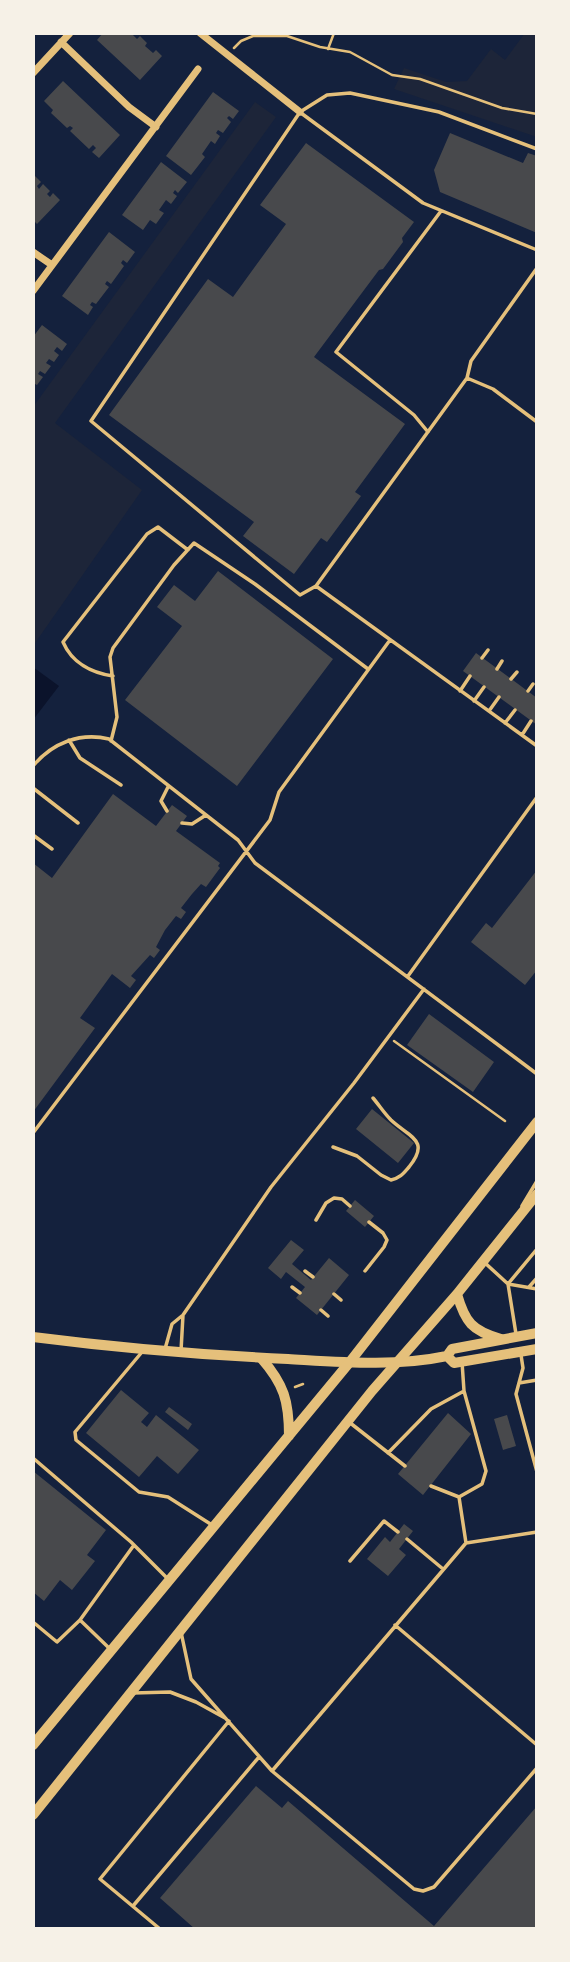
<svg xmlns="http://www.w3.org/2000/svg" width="570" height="1962" font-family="Jost,sans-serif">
<rect width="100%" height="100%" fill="#14213d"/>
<path fill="#1d2539" d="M525,33h12v104l-143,-48 10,-21 42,14 21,-1 24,-32 14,11z
M255,102l21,15 -221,306 87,67 -109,156v-239z"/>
<path fill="#0b132b" d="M33,667l26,19 -26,34z"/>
<path fill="#48494c" d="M103,33h28l6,6 3,-3 7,7 -2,3 8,7 3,-3 6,6 -22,24 -43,-40z
M63,81l57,54 -21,23 -7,-6 4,-4 -3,-3 -4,4 -19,-18 3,-3 -3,-2 -3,2 -16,-15 2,-3 -9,-9z
M213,92l26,19 -6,8 -4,-3 -2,2 4,4 -8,11 -5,-3 -2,3 4,3 -5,8 -4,-3 -9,13 3,3 -14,18 -25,-19z
M450,133l73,30 5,-10 9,3v77l-97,-41 -6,-22z
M306,143l108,79 -12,16 1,4 -20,27 -4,1 -65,87 91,67 -50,68 6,4 -34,46 -6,-4 -27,36 -51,-38 11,-14 -145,-107 99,-136 25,18 53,-73 -26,-19z
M161,162l26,20 -9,11 -3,-3 -2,3 4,3 -6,8 -5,-4 -7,10 5,3 -8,11 -6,-4 -7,10 -21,-15z
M33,174l8,8 -4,4 2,3 4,-5 7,7 -3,3 3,3 3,-4 7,7 -23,24 -4,-4z
M109,232l26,20 -8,11 -4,-3 -2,3 3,3 -13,18 -4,-3 -2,3 4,3 -13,17 -4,-2 -2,3 3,2 -5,8 -26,-19z
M42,325l25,19 -5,7 -5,-4 -3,4 5,4 -5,7 -5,-3 -3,4 5,3 -6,8 -5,-3 -2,3 5,3 -6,8 -4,-2v-46z
M218,571l115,88 -96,127 -112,-86 57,-74 -25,-19 17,-22 21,16z
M476,653l61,45v27l-74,-54z
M113,794l43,32 16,-21 15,11 -11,15 44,32 -2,3 2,2 -14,19 -5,-3 -9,10 -11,14 5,4 -5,7 -5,-3 -11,14 -9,17 4,3 -6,8 -4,-3 -19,21 5,4 -6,8 -18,-14 -32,44 15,10 -62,84v-249l19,15z
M537,870v100l-12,15 -54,-43 15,-19 6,5z
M429,1014l65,48 -21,30 -66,-47z
M372,1109l42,34 -16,20 -42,-34z
M355,1200l19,16 -9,11 -19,-16z
M291,1240l13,10 -12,14 19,16 18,-22 20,17 -32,40 -21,-17 9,-11 -19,-15 -5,7 -13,-11z
M121,1390l28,23 -8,9 6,5 9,-12 43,35 -21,24 -21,-18 -18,21 -53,-44z
M169,1407l23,17 -4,6 -23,-18z
M448,1413l23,21 -48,61 -25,-21z
M507,1415l9,31 -13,4 -9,-31z
M33,1471l73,59 -19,25 8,6 -23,29 -12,-10 -16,21 -11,-9z
M404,1524l9,7 -14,18 7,6 -18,21 -21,-17 18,-22 5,5z
M256,1786l26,22 6,-7 146,125 103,-120v123h-342l-35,-31z"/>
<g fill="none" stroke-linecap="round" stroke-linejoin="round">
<path stroke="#e5c07b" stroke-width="2.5" d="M234,48l7,-7 12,-5h34l33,11 30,5 42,23 28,4 82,29 35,6
M328,49l6,-16
M394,1041l111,80
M295,1387l8,-3"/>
<path stroke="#e5c07b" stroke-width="3.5" d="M301,113l122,90 114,47
M467,378l4,-17 66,-93
M537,422l-44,-33 -26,-11 -151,208 221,160
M428,432l-14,-17 -78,-63 105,-141
M316,586l-16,9 -209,-174 209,-309 27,-17 23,-2 89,19 98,37
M482,658l6,-8
M497,669l5,-8
M113,676c-21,-3 -41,-13 -50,-34l84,-108 11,-7 30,23
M511,679l6,-7
M460,691l10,-15
M528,691l5,-7
M474,701l10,-14
M489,711l10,-14
M505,723l10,-13
M522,735l9,-14
M69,740l11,18 41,27
M111,741l6,-24 -7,-60 3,-9 61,-83 20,-22 61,41 113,85
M33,766c19,-23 47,-34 76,-27l129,101 17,23 282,211
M33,788l45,35
M167,811l-6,-10 7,-14
M182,823l10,1 14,-9
M33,835l19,14
M408,976l129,-179
M33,1133l237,-313 9,-28 111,-152
M333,1147l24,9 24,19 10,5c9,-2 12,-6 18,-13 22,-27 0,-30 -18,-47 -7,-7 -12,-15 -18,-22
M522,1206l15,-25
M316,1220l10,-17 8,-5 8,1 8,7
M484,1262l24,22 8,50
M305,1271l8,6
M365,1271l19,-24 3,-7 -4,-7 -14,-11
M508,1284l29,-35
M508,1284l29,5
M292,1287l8,6
M529,1287l8,-9
M334,1294l7,6
M321,1310l7,6
M165,1349l7,-25 11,-9 88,-128 83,-104 70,-94
M181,1351l2,-36
M142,1352l-67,80 1,8 63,52 29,5 44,28
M521,1355l2,13 -7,26 21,78
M519,1383l18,-3
M349,1422l56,44
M388,1453l43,-44 33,-18
M33,1458l98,84 37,37
M431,1486l28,11 7,46
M459,1497l23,-13 4,-13 -22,-80 -2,-29
M407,1539l36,30
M350,1561l34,-40 14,11
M80,1620l54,-75
M33,1622l24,20 23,-22 29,28
M395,1625l142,120
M181,1632l10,47 81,92 142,118 9,2 11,-4 103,-119
M133,1693l37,-1 26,10 29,16
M272,1771l194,-228 71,-11
M133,1906l126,-149
M160,1929l-60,-50 129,-158"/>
<path stroke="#e5c07b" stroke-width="7" d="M200,33l100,79
M61,42l68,65 27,20
M33,73l37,-40
M33,252l19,13
M33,291l165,-222"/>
<path stroke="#e5c07b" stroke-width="10" d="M33,1337c86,11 169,18 255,22 52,3 107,8 159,-3l5,-7 85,-16
M447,1356l7,7 83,-14"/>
<path stroke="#e5c07b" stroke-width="10" d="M457,1294c8,28 15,37 44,45
M261,1358c23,26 28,43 28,78
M33,1745l316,-382 188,-241
M33,1815l339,-424 85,-97 80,-100"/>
</g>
<rect width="570" height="1962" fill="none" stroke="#f6f1e7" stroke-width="70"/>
</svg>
